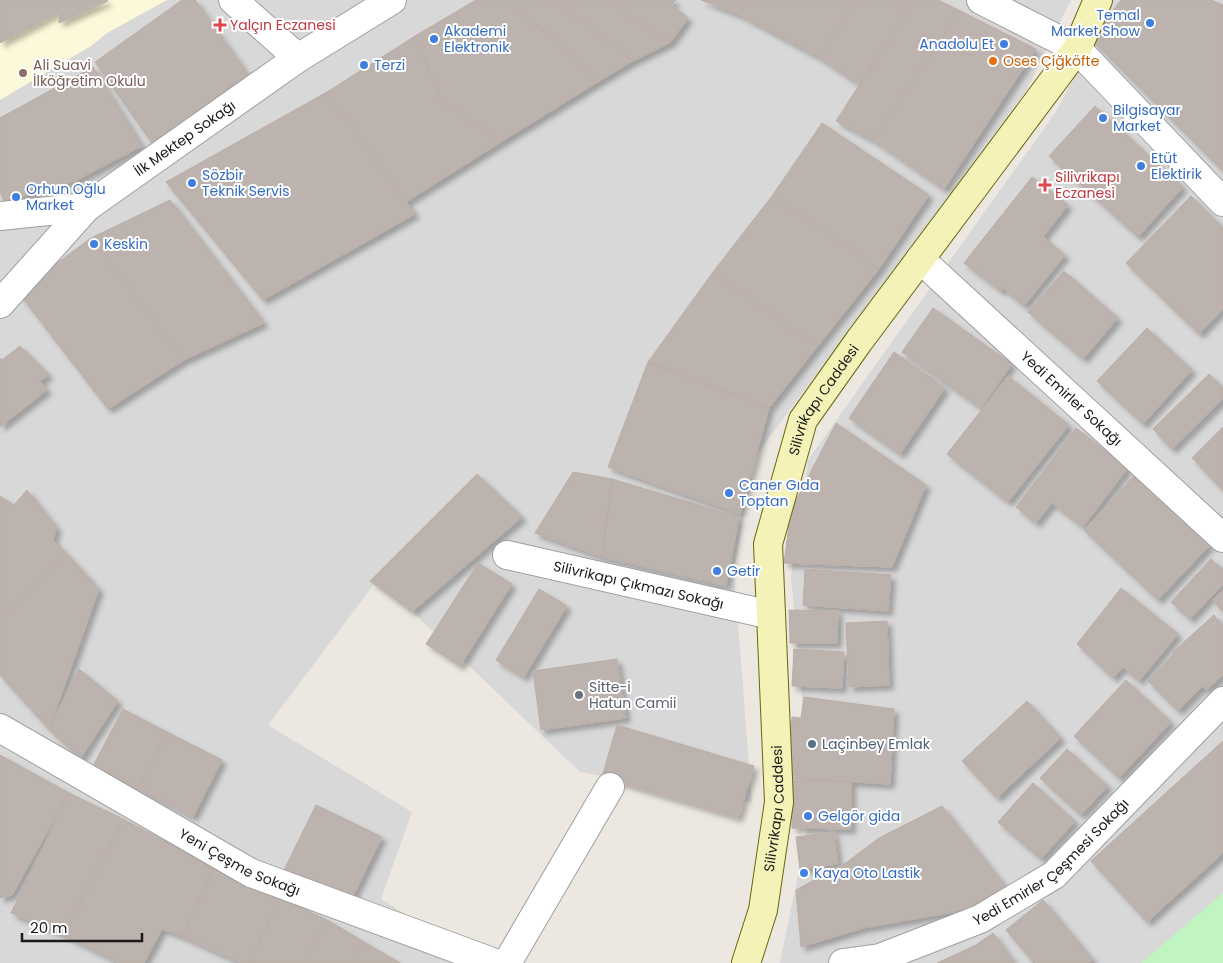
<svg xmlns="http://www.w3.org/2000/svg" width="1223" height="963" font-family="Poppins,sans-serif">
<defs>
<filter id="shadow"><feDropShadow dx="4.5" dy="4.5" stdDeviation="2.5" flood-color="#0004"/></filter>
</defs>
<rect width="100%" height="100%" fill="#ece8e1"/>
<path fill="#d9d8d8" d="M0,0h1071l-45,91 -271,366 -21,114 18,232 -172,-31 -202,-193 -110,146 144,87 -31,87 103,64h-484z
M1112,0h111v963h-443l32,-157 -21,-229 17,-117 249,-350z"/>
<path fill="#fcf9da" d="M0,0h167l-60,33 -16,13 -91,54z"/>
<path fill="#c0f4c0" d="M1223,893v70h-82z"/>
<path fill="#bcb3ae" stroke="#bcada5" filter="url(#shadow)" d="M0,0h106l2,1 -49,22v-11l-59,31z
M182,0h13l53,75 -96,68 -57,-81z
M476,0h31l94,80 -100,62 -59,-40 -27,-66z
M507,0h48l78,61 -32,19z
M555,0h51l65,42 -38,19z
M606,0h70l-5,5 17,13 -17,24z
M701,0h47l-8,15z
M748,0h107l-35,58 -80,-43z
M855,0h59l-54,85 -40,-27z
M914,0h24l22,11 -87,129 -37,-19z
M1121,0h90l12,5v166l-132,-132z
M960,11l76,38 -92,140 -71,-49z
M415,36l27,66 59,40 -95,60 -79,-110z
M93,67l49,79 -67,35 -71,21 -4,-11v-73z
M327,92l88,122 -152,86 -97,-118z
M1095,106l88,81 -45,50 -89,-81z
M822,123l107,72 -50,74 -107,-73z
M1032,177l36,28 -25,32 22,18 -41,51 -21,-18 -2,3 -37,-28z
M772,196l107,73 -62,78 -104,-75z
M1191,196l32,32v81l-24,25 -73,-71z
M170,200l94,123 -80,37 -93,-122z
M91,238l93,122 -76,49 -90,-117z
M1064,271l54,47 -35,41 -55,-47z
M713,272l104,75 -48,61 -121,-46z
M933,308l79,56 -31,44 -79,-56z
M1147,328l45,42 -49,54 -46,-43z
M20,346l29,29 -9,6 7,9 -47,37v-69l2,2z
M894,352l51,36 -45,66 -51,-36z
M648,362l121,46 -29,106 -132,-47z
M1209,374l14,14v11l-51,50 -19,-20z
M1008,376l61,49 -61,77 -61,-48z
M836,423l90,62 -34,82 -108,-4 7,-53z
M1223,427v63l-31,-32z
M1076,428l52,40 -45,59 -31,-24 -16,20 -20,-16z
M573,472l39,7 -10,78 -67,-24z
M477,474l45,43 -110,95 -42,-31z
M1135,475l75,70 -52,55 -74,-70z
M612,479l127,38 -13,69 -124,-29z
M27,490l30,38 -4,12 12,12 -65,68v-124l14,9z
M65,552l34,37 -50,140 -49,-54v-55z
M1211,559l12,11v14l-33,35 -19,-17z
M478,563l34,21 -52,82 -34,-22z
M805,569l86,6 -3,36 -85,-6z
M1121,588l57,46 -39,47 -16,-14 -10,11 -36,-34z
M539,589l28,17 -43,71 -28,-17z
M1223,590v21l-10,-10z
M789,610l49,1 -1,32h-47z
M1214,615l9,11v49l-17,15 -3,-4 -25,25 -30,-30 26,-28 -1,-1z
M887,621l2,64 -40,2 -3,-64z
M794,649l50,3 -2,36 -50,-2z
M617,659l9,59 -85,12 -8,-59z
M79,669l39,32 -38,58 -31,-30z
M1126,680l45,42 -52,56 -45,-42z
M804,697l90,12 -4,75 -102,-6 4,-61 9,1z
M1027,701l34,37 -64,60 -35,-37z
M123,709l44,23 -29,57 -45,-23z
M617,725l137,41 -16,52 -136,-41z
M167,732l55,28 -29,57 -55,-28z
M1223,741v112l-76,69 -56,-61z
M1067,749l41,37 -27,29 -41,-37z
M0,755l69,38 -57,102 -12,3z
M792,780l59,2v47l-59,-1z
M1033,783l42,38 -34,38 -43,-37z
M69,793l54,26 -59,116 -53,-22z
M316,805l66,32 -32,65 -66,-32z
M942,806l64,81 -35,22 -108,19 -62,19 -5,-57 51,-28 32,-24z
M123,819l91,48 -32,69 -20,-7 -18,34h-24l-56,-28z
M834,832l4,32 -38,5 -4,-32z
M214,867l66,30 -30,66h-9l-59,-27z
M280,897l49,24 -26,42h-53z
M1043,900l50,60 -4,3h-55l-28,-33z
M329,921l35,21 -13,21h-48z
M993,933l22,30h-78l39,-18z
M364,942l36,21h-49z"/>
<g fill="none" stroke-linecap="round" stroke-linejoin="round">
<g stroke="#9f9f9f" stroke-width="30">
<g id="minor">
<path d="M233,0l65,58"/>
<path d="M981,0l96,49 146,153"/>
<path d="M0,216l87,-9"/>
<path id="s1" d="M920,259l303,279"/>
<path id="s2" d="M0,304l87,-97 211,-149 94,-58"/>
<path id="s3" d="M507,555l264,60"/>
<path id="s4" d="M0,728l251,145 244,90"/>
<path d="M507,963l103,-176"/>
<path id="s5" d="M843,963l37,-5 100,-39 74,-44 169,-174"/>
</g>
</g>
<g stroke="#66680c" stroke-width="30">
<g id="secondary">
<path id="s6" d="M746,963l17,-53 16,-108 -11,-258 35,-124 56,-79 218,-292 21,-49"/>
</g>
</g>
<use href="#minor" stroke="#fff" stroke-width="28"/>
<use href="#secondary" stroke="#f4f2b7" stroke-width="28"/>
</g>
<g fill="#3f7fe0" stroke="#fff" stroke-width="2">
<circle cx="1150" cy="23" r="5"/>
<circle cx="434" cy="39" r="5"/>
<circle cx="1004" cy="44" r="5"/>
<circle cx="364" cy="65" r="5"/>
<circle cx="1103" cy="118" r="5"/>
<circle cx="1141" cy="166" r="5"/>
<circle cx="192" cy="183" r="5"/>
<circle cx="16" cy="197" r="5"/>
<circle cx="94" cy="244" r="5"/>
<circle cx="729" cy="493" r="5"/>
<circle cx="717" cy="571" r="5"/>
<circle cx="808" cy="816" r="5"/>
<circle cx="804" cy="873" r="5"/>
</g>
<g fill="#e0444e" stroke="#fff" stroke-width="2">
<path d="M217.5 17.5h5v5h5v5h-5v5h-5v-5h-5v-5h5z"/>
<path d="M1042.5 177.5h5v5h5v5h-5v5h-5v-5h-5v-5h5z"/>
</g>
<circle fill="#e8710a" stroke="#fff" stroke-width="2" cx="993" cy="61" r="5"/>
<circle fill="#8d6e63" stroke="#fff" stroke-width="2" cx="23" cy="73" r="5"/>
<circle fill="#6b7280" stroke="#fff" stroke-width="2" cx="579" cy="695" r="5"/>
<circle fill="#5c6f8a" stroke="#fff" stroke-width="2" cx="812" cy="744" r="5"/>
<g text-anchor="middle" stroke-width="4" stroke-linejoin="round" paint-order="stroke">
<g font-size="14" fill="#366cbe" stroke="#fff" text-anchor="start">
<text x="1140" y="20" text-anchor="end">Temal<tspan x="1140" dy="16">Market Show</tspan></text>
<text x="444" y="36">Akademi<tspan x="444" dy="16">Elektronik</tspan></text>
<text x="994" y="49" text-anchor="end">Anadolu Et</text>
<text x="374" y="70">Terzi</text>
<text x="1113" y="115">Bilgisayar<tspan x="1113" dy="16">Market</tspan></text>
<text x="1151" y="163">Etüt<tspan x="1151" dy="16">Elektirik</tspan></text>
<text x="202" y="180">Sözbir<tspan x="202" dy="16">Teknik Servis</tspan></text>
<text x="26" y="194">Orhun Oğlu<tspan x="26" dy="16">Market</tspan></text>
<text x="104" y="249">Keskin</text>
<text x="739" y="490">Caner Gıda<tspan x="739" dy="16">Toptan</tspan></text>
<text x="727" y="576">Getir</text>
<text x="818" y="821">Gelgör gida</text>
<text x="814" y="878">Kaya Oto Lastik</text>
</g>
<g font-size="14" fill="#be3a42" stroke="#fff" text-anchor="start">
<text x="230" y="30">Yalçın Eczanesi</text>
<text x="1055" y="182">Silivrikapı<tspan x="1055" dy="16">Eczanesi</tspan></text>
</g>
<g font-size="14" fill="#c56008" stroke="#fff" text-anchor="start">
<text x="1003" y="66">Oses Çiğköfte</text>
</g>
<g font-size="14" fill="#785e54" stroke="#fff" text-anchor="start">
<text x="33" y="70">Ali Suavi<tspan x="33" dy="16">İlköğretim Okulu</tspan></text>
</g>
<g font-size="14" fill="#1b1b1b" stroke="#fff">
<text dy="5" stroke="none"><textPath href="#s2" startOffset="250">İlk Mektep Sokağı</textPath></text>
<text dy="5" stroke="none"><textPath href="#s1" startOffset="206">Yedi Emirler Sokağı</textPath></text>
<text dy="5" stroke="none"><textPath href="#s6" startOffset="579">Silivrikapı Caddesi</textPath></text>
<text dy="5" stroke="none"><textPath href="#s3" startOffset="135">Silivrikapı Çıkmazı Sokağı</textPath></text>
<text dy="5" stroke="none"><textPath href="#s6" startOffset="158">Silivrikapı Caddesi</textPath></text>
<text dy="5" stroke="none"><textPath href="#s5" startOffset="236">Yedi Emirler Çeşmesi Sokağı</textPath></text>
<text dy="5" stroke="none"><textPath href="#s4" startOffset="275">Yeni Çeşme Sokağı</textPath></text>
</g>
<g font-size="14" fill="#5b616d" stroke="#fff" text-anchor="start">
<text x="589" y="692">Sitte-i<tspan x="589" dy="16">Hatun Camii</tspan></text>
</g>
<g font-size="14" fill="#4e5e75" stroke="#fff" text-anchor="start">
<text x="822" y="749">Laçinbey Emlak</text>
</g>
</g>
<path d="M22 933v8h120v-8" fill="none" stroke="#1b1b1b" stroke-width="2.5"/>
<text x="30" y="933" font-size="15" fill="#1b1b1b" stroke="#ffffff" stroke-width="4" paint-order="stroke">20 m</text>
</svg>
